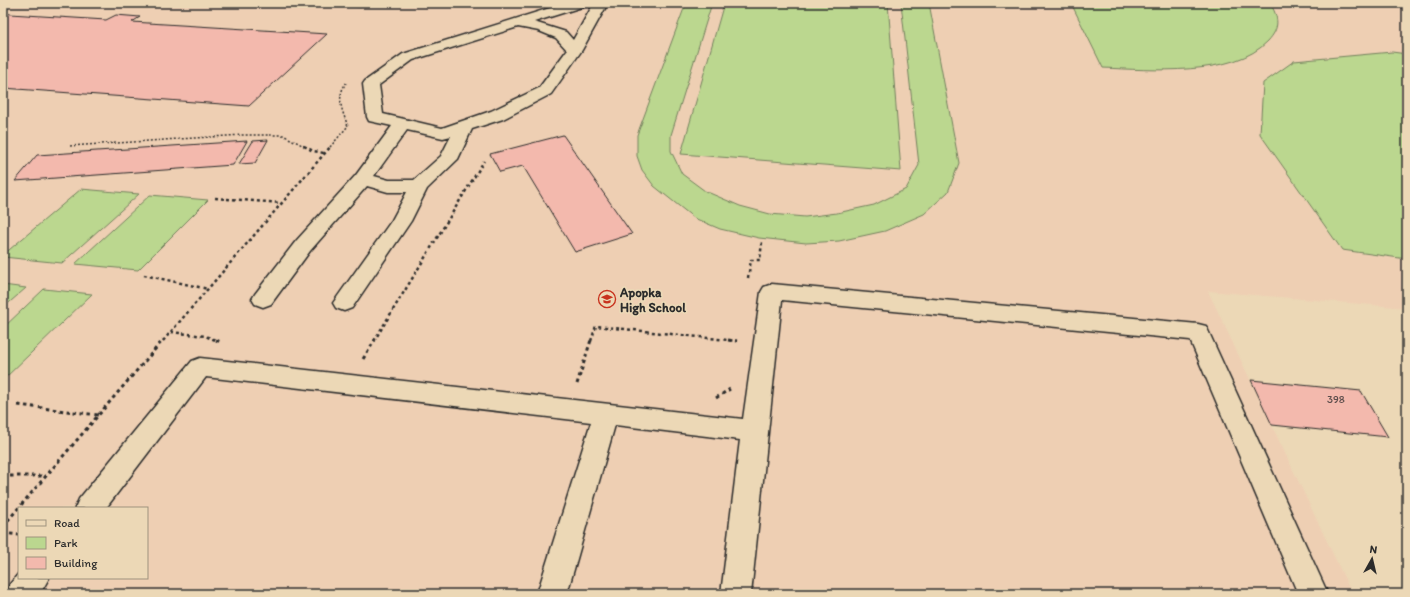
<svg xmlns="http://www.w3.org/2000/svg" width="1410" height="597" font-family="Itim,sans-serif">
<rect width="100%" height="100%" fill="#ecd8b6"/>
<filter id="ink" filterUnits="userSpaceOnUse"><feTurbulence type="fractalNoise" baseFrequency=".025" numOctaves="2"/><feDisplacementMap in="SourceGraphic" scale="8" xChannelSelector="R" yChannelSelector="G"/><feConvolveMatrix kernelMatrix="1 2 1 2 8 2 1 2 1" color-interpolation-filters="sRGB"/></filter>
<g filter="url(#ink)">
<path fill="#eecfb3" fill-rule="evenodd" d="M3,3h1404v305l-199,-17 144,303h-1349zM19,508h128v70h-128z"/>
<path fill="#bbd78f" stroke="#73815d" d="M686,3h26l-41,132v16l11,23 23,17 35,15 30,8 35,3 32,-4 37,-8 32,-16 13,-24 -18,-162h28l30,160 -11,29 -24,22 -39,17 -46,10 -33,2 -47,-5 -39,-9 -26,-11 -40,-32 -12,-16 -5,-14v-21z
M724,3h164l13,168 -220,-17z
M1071,3h199c9,15 10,25 -2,38 -34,36 -118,29 -165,27z
M1392,52l15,2v205l-65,-9 -82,-116 3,-51 31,-22z
M81,189l58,5 -77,69 -59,-6v-2z
M150,195l58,5 -70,70 -63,-6z
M3,285l23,3 -23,20z
M44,289l48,5 -89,86v-52z"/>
<path fill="#f3b9ad" stroke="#2b2b2b" d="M337,3h28l-4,4 -26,-2z
M3,12l7,2 96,6 10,-5 24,2 -8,5 195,12 -78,72 -246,-18z
M563,135l69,99 -57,18 -52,-86 -23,6 -10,-18z
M268,140l-13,23 -16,1 14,-23z
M247,141l-14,24 -218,16 22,-26z
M1251,380l110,11 27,46 -116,-12z"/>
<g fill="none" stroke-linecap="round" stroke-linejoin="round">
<g stroke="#2b2b2b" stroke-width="3">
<path id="minor" d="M566,3h21l-2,3 -51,16 32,10 7,8 21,-37h14l-26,47 -31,44 -48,25 -31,10 -14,30 -31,30 -16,32 -59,87 -8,3 -8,-3 -3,-5 59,-83 15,-28h-19l-21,-6 -57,65 -39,53 -8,3 -8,-3 -3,-5 3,-5 41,-53 60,-66 36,-49 -23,-5 -2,-4 -4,-33 2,-3 38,-27zM518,27l21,4 17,7 11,12 -28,38 -48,23 -49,17 -59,-14 -4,-29 34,-25zM407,130l36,8 8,-2 -10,20 -27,24h-25l-15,-4z
M772,284l426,40 8,2 122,268h-30l-108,-254 -408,-40 -31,294h-30l19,-154 -125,-15 -48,169h-30l54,-172 -385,-45 -100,131h-31l4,-9 113,-138 8,-3 543,61 18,-127 3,-5z
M19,573v5h30l-9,16h-34l4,-10z"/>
</g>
<path stroke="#2b2b2b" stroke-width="1.5" stroke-dasharray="2 2" stroke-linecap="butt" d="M70,146l172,-11h41l23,12
M330,147l18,-21c-6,-15 -12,-29 -2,-43"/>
<path stroke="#2b2b2b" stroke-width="2.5" stroke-dasharray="3 3" stroke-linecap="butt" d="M304,146l9,5 11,2
M215,198l66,5
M144,275l64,14
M748,278l3,-18h9l2,-18
M171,332l34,4 13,5
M163,341l168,-195
M374,341l110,-180
M591,341l5,-15 141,15"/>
<path stroke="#2b2b2b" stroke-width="3" stroke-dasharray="3.5 3.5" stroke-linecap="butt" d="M216,340l5,2
M728,340l9,1
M363,359l12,-19
M577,384l14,-44
M716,398l14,-9
M18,405l80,10
M3,476h43
M3,526l160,-186
M3,533l16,2"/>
<use href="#minor" fill="#ecd8b6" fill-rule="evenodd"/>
</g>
</g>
<defs>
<g id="school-ring" transform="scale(0.9)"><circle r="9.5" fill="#ecd8b6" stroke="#c8321e" stroke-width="1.5"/><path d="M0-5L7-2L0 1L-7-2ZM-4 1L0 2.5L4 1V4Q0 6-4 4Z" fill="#c8321e"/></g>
</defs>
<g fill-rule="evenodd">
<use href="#school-ring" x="607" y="299"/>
</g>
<g text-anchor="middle" stroke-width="3.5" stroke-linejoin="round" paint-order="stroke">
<g font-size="11" fill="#5d4e4c">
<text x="1336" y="403">398</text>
</g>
<g font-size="13" font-weight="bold" fill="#2b2b2b" stroke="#ecd8b6" text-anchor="start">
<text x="620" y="297">Apopka<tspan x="620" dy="15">High School</tspan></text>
</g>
</g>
<rect width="1410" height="597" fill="none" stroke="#ecd8b6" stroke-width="16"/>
<rect x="8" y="8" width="1394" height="581" fill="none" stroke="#2b2b2b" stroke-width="1.5" filter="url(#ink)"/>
<rect x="18" y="507" width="130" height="72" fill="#ecd8b6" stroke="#9f937e"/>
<rect x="26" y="520" width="20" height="6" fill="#ecd8b6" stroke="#9f937e"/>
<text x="54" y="527" font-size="12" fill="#2b2b2b">Road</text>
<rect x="26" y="537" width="20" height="12" fill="#bbd78f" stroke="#9f937e"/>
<text x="54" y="547" font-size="12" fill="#2b2b2b">Park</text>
<rect x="26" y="557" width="20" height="12" fill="#f3b9ad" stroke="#9f937e"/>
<text x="54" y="567" font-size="12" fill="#2b2b2b">Building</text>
<g transform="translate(1372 559) rotate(8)" stroke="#ecd8b6" stroke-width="3" paint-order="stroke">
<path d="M0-3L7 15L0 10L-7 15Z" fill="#2b2b2b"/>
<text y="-6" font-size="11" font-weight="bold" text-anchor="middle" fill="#2b2b2b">N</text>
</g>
</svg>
